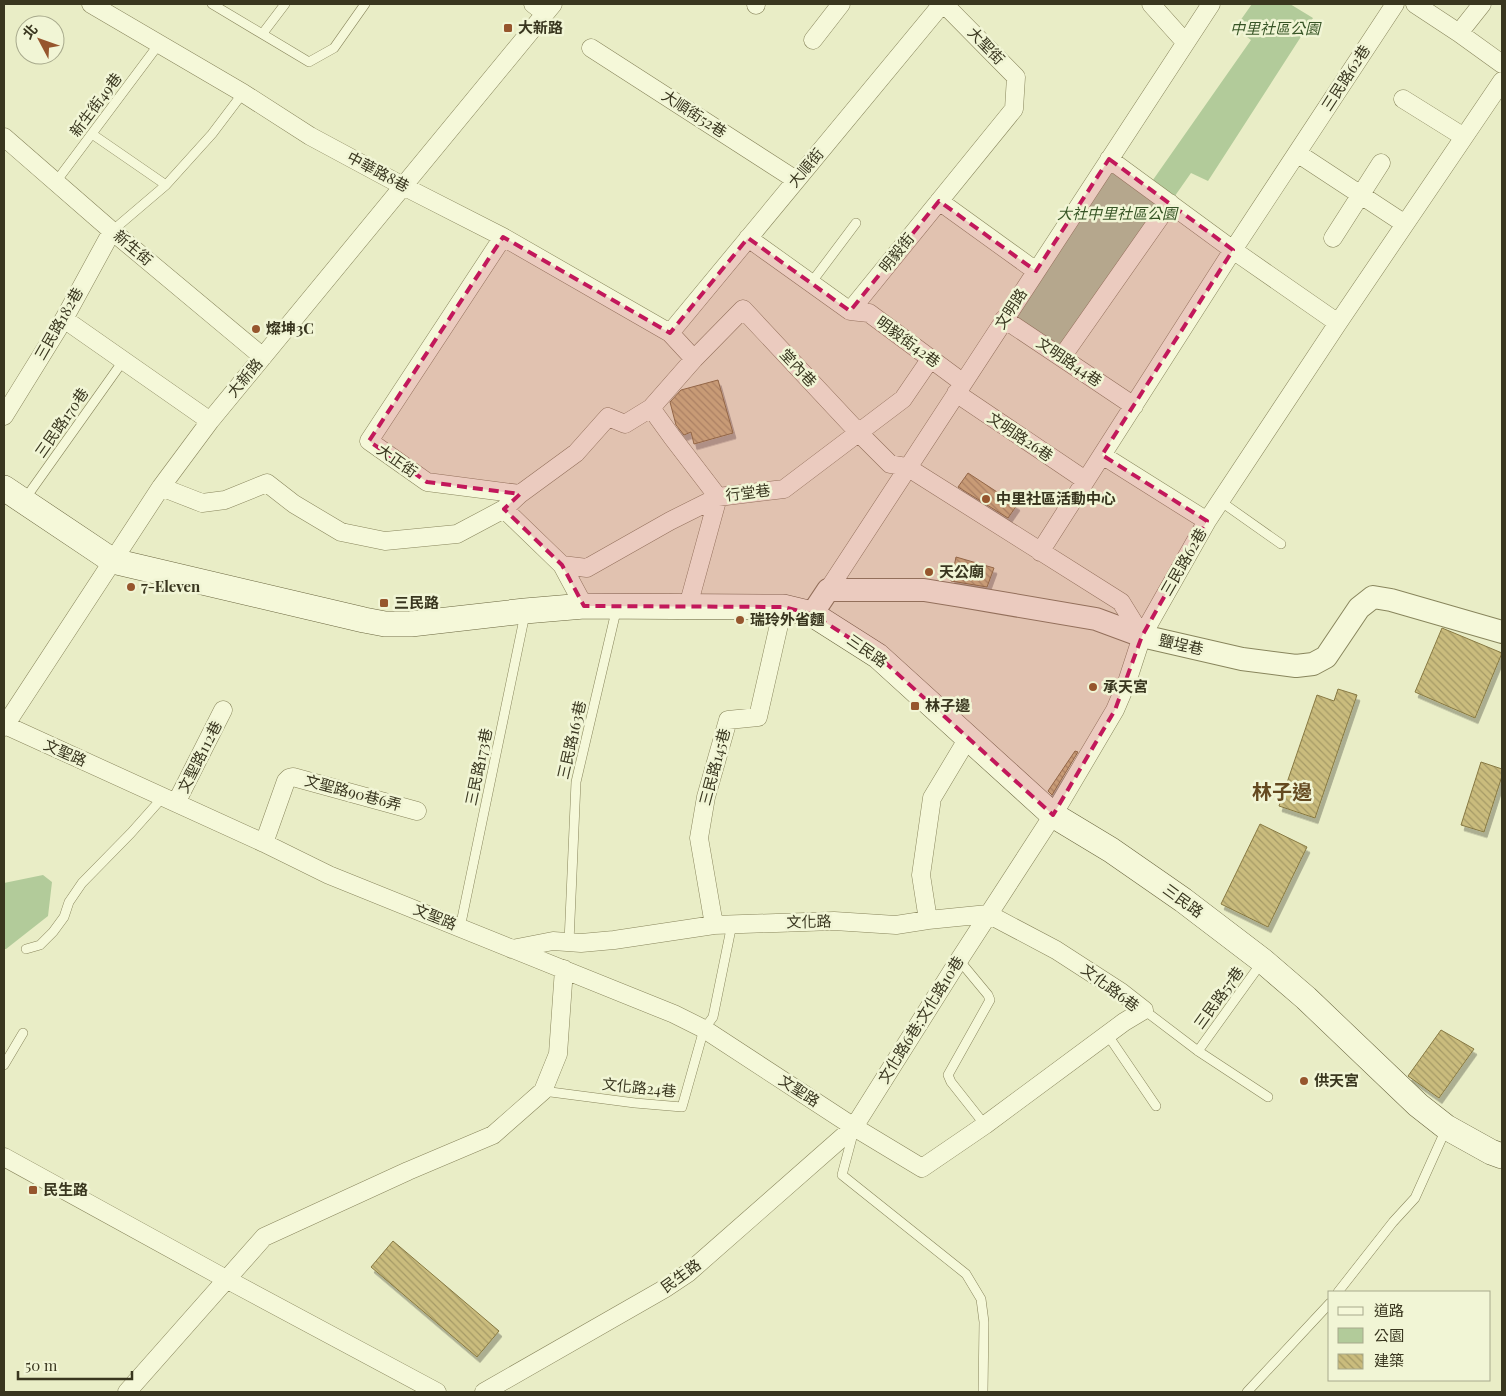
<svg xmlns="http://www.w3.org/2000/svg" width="1506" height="1396" font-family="'Playfair Display','Noto Sans TC',serif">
<defs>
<pattern id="building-back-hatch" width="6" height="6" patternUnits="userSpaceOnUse" patternTransform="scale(1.25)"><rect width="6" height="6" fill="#cabc7d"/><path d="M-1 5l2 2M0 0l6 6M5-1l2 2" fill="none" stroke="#a59a66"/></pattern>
<filter id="shadow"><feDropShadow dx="3" dy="5.5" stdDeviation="0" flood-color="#0004"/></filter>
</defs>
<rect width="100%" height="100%" fill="#e9edc6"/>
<path fill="#b2cb9a" d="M1252,4h38l23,14 -105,163 -17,-8 -129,184 -58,-38 105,-160 39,28 103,-147 -16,-12z
M43,875l9,7 -4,34 -42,33h-2v-66z"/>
<path fill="url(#building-back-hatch)" stroke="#877942" filter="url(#shadow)" d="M718,380l15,53 -39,11 -3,-12 -7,3 -8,-10 -6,-23 11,-12z
M968,473l49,32 -9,13 -50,-31z
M956,557l38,11 -7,19 -36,-6z
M1442,628l60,25 -27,65 -60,-26z
M1338,689l19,6 -42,123 -36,-12 38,-111 17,6z
M1075,751l3,1 -26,43 -4,-4z
M1481,762l21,7v7l-18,56 -23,-7z
M1260,824l47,23 -39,80 -47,-23z
M1441,1030l33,19 -35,49 -31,-22z
M393,1241l106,90 -22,26 -106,-90z"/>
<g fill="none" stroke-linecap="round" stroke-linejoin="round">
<g stroke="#88855c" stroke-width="10">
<path id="service" d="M212,4l97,58 25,-14 31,-44
M263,33l22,-29
M92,134l74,51
M55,183l104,-139
M112,231l54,-46 46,-51 31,-41
M811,283l45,-60
M25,499l98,-138
M1220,501l61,43
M460,928l65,-314
M569,942l7,-160 41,-175
M26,949l14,-4 13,-13 11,-15 5,-15 13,-19 49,-50 32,-36
M959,960l29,35 2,5 -42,75 3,7 34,43
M1144,1010l54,41 70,46
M1107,1034l49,72
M1198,1051l64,-89
M4,1065l19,-32
M543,1091l92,12 47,4 22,-78 9,-12 19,-93
M854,1130l-12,45 124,99 15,25 3,23 -1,70
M1338,1292l55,-70 22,-24 31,-69
M1247,1392l83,-89"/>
</g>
<g stroke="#88855c" stroke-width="19">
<path id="minor" d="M91,4l152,89 67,43 93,50 100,51 167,96 24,26 -43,49 -26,16 -17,-7 -32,36 -56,41
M533,4l12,9
M1151,4l34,38
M1415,4l44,29 43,31
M756,5v-1
M1459,33l23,-29
M813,40l28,-36
M591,48l205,132
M1403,99l61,38
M4,137l108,94 151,126
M1297,153l108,71
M1109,159l124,91 105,73
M939,201l97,70
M503,237l-134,204 58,41 93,12 -16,15 58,56 22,41
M748,238l102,73 164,-202 2,-32 -72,-73
M1333,238l48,-75
M850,311l19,2 93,69
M64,319l146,102
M1004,319l130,87
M670,333l272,-329
M1062,357l108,-154
M694,359l49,-50 115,123 32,32 17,3 214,135 21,34
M956,393l129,87
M651,408l21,29 46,60 -30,109
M4,416l60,-97 48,-88
M1102,455l105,66
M161,487l41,16 23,-3 42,-17 27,21 47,28 44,9 72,-7 47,-25
M1040,552l193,-302 162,-246
M562,565l25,3 83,-47 48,-24 66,-8 119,-90 28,-41
M828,590l383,-586
M5,725l259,118 65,32 345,139 30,15 150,98 68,41 63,-43 139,-103 20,-12 -23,-18 -65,-42 -68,-36
M4,727l157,-240 49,-66 343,-417
M176,803l47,-93
M264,843l22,-62 3,-3 4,-1 124,34
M928,920l-7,-45 11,-77 36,-60
M714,925l-15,-87 7,-41 22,-77 30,-3 25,-110
M512,949l41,-8 28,2 33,-3 100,-15 120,-4 62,4 32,-5 60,-6
M4,1157l222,122 211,113
M127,1392l137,-155 144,-66 85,-36 50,-44 15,-37 6,-85
M484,1392l180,-103 24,-16 166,-146 105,-167 94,-145 62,-105 12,-28 15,-46 65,-115 131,-198 164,-242"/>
</g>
<g stroke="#88855c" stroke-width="24">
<path id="tertiary" d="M812,614l16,-24h96l37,6 135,23 46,17 100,23 54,7 17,-2 13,-7 33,-49 14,-11 18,3 111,32"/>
</g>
<g stroke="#6a663f" stroke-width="26">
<path id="secondary" d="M4,488l109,73 251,59 21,4h26l114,-13 59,-5 199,1 29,7 66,42 175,159 58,35 72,50 80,61 43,37 112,107 28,22 45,25 11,4"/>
</g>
<use href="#service" stroke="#f5f8d9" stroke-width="9"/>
<use href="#minor" stroke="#f5f8d9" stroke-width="18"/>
<use href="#tertiary" stroke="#f5f8d9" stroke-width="22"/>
<use href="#secondary" stroke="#f5f8d9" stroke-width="25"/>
</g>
<path fill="#c2185b" fill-opacity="0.2" stroke="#c2185b" stroke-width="4" stroke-dasharray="10 6" stroke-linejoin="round" d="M1109,159l124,91 -131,205 105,66 -65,115 -27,74 -62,105 -175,-159 -66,-42 -29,-7 -199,-1 -22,-41 -58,-56 16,-15 -93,-12 -58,-41 134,-204 167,96 78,-95 102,73 89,-110 97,70z"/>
<g fill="#96562d" stroke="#f1f5d5" stroke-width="2">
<rect x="503" y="23" width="10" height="10" rx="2.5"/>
<circle cx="256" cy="329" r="5"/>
<circle cx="986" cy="499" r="5"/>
<circle cx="929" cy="572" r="5"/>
<circle cx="131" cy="587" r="5"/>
<rect x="379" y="598" width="10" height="10" rx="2.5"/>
<circle cx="740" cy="620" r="5"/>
<circle cx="1093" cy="687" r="5"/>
<rect x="910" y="701" width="10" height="10" rx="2.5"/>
<circle cx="1304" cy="1081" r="5"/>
<rect x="28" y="1185" width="10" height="10" rx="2.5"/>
</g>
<g text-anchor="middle" stroke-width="5" stroke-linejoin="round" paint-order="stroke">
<g font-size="15" font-weight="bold" fill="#39361f" stroke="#f1f5d5" text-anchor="start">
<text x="518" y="33">大新路</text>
<text x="266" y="334">燦坤3C</text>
<text x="996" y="504">中里社區活動中心</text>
<text x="939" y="577">天公廟</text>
<text x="141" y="592">7-Eleven</text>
<text x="394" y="608">三民路</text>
<text x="750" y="625">瑞玲外省麵</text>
<text x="1103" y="692">承天宮</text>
<text x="925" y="711">林子邊</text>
<text x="1314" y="1086">供天宮</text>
<text x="43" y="1195">民生路</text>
</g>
<g font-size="15" font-style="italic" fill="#375526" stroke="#f1f5d5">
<text x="1275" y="34">中里社區公園</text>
<text x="1117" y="219">大社中里社區公園</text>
</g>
<g font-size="15" fill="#39361f" stroke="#f1f5d5">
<text transform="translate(986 46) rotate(46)" y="5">大聖街</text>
<text transform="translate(1346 78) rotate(-57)" y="5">三民路62巷</text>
<text transform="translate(96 105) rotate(-53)" y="5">新生街49巷</text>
<text transform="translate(694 114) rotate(33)" y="5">大順街52巷</text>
<text transform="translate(806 168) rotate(-50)" y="5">大順街</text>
<text transform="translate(378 172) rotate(28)" y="5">中華路8巷</text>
<text transform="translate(133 248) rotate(40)" y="5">新生街</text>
<text transform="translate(897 253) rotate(-51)" y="5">明毅街</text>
<text transform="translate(1011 309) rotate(-57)" y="5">文明路</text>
<text transform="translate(59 324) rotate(-60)" y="5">三民路182巷</text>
<text transform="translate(908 342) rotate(36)" y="5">明毅街42巷</text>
<text transform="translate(1069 362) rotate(34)" y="5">文明路44巷</text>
<text transform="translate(798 368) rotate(47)" y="5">堂內巷</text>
<text transform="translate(245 378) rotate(-50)" y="5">大新路</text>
<text transform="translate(62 423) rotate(-55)" y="5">三民路170巷</text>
<text transform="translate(1020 437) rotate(34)" y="5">文明路26巷</text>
<text transform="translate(397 461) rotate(35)" y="5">大正街</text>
<text transform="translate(748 493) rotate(-7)" y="5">行堂巷</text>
<text transform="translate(1184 562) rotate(-60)" y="5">三民路62巷</text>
<text transform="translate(1181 645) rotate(13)" y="5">鹽埕巷</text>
<text transform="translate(867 651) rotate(35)" y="5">三民路</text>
<text transform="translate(572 740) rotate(-77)" y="5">三民路163巷</text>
<text transform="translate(65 753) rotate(24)" y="5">文聖路</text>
<text transform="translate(200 757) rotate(-63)" y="5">文聖路112巷</text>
<text transform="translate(479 767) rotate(-78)" y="5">三民路173巷</text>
<text transform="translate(715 767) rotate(-75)" y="5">三民路145巷</text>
<text transform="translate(353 793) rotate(15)" y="5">文聖路90巷6弄</text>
<text transform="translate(1183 901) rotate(36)" y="5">三民路</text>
<text transform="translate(435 917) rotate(22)" y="5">文聖路</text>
<text transform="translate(809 922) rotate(-1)" y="5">文化路</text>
<text transform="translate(1110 988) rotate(37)" y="5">文化路6巷</text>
<text transform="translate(1219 998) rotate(-54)" y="5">三民路57巷</text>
<text transform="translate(921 1020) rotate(-58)" y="5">文化路6巷;文化路10巷</text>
<text transform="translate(639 1088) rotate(6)" y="5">文化路24巷</text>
<text transform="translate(799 1091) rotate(33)" y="5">文聖路</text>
<text transform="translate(681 1276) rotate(-36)" y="5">民生路</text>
</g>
<g font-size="20" font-weight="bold" fill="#644920" stroke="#f1f5d5">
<text x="1282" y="799">林子邊</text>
</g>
</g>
<rect width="1506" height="1396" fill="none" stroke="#39361f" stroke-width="10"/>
<rect x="1328" y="1291" width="162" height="90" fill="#f1f5d5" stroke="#a7a98c"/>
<rect x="1338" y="1307" width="25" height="8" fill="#f5f8d9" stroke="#a7a98c"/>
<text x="1374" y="1316" font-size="15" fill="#39361f">道路</text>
<rect x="1338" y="1328" width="25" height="15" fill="#b2cb9a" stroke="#a7a98c"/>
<text x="1374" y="1341" font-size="15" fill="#39361f">公園</text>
<rect x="1338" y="1354" width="25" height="15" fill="url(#building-back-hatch)" stroke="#a7a98c"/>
<text x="1374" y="1366" font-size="15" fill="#39361f">建築</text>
<g transform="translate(40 40) rotate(311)"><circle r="24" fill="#f1f5d5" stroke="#a7a98c"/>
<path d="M0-4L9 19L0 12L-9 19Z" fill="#96562d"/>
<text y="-8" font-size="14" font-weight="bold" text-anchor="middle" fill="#39361f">北</text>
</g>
<path d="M18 1371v8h114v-8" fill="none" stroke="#39361f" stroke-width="2.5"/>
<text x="25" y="1371" font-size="15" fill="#39361f" stroke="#f1f5d5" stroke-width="4" paint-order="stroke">50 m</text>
</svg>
